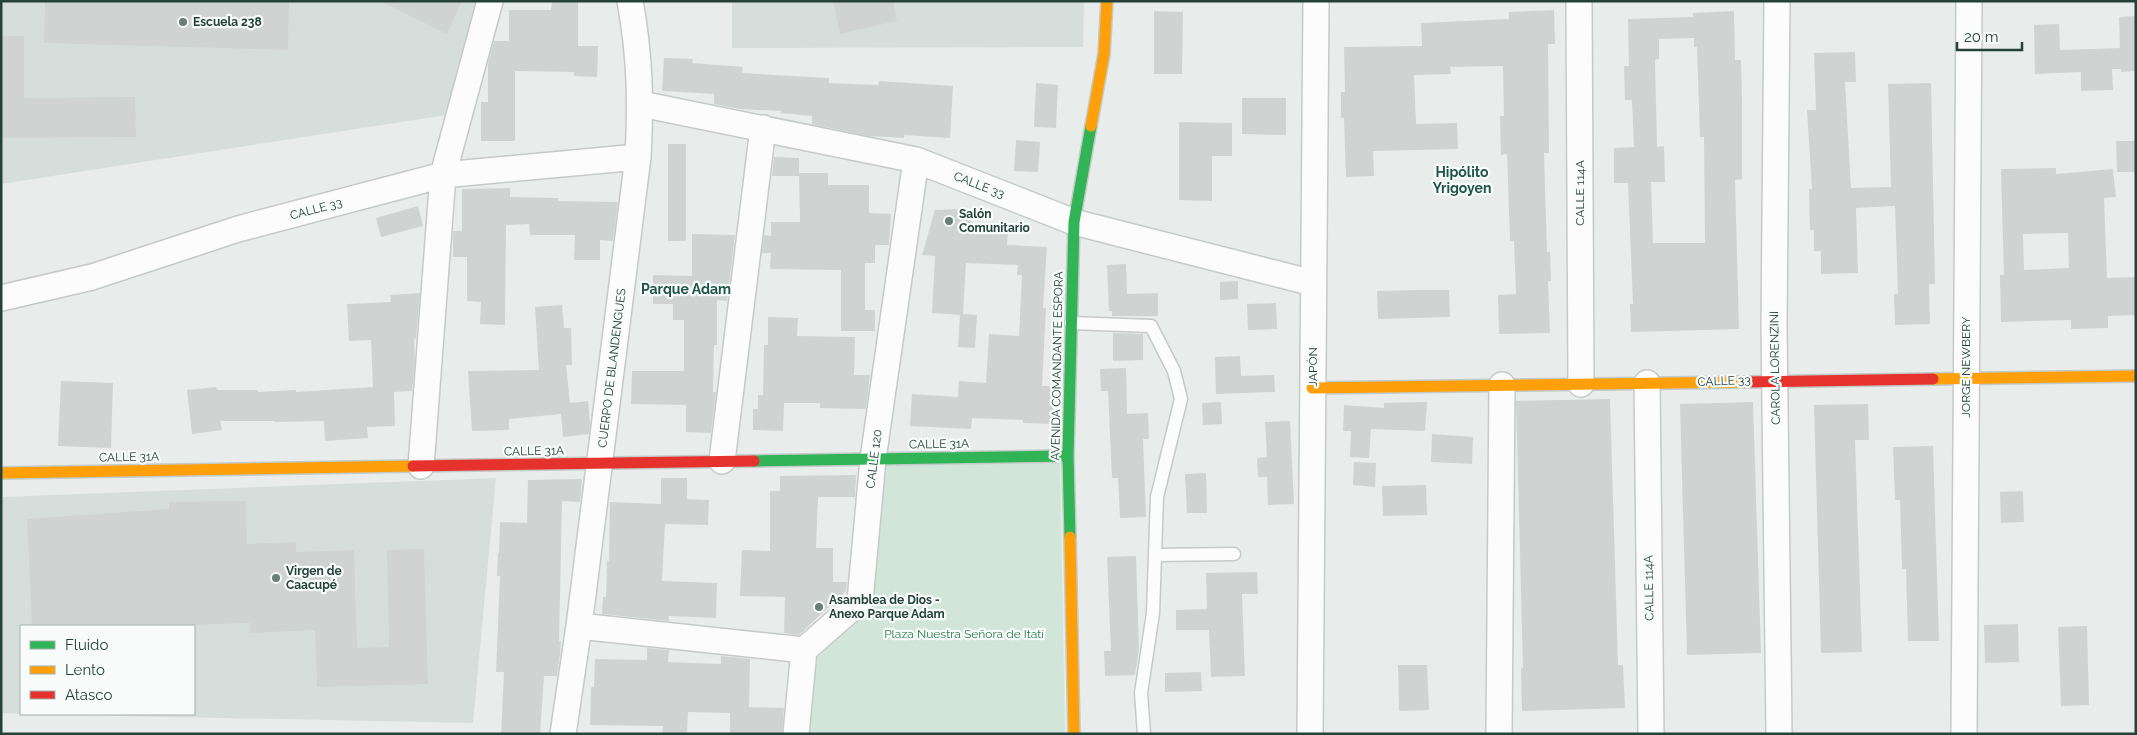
<svg xmlns="http://www.w3.org/2000/svg" width="2137" height="735" font-family="Raleway,sans-serif">
<rect width="100%" height="100%" fill="#e8edeb"/>
<path fill="#d6dedb" d="M1,1h477l-31,114 -446,69z
M732,1h352l-1,46 -351,1z
M496,478l-23,245 -447,-9h168v-88h-173v88l-20,-1v-216z"/>
<path fill="#d1e6d8" d="M1060,463l5,271h-261l4,-67 60,-60 12,-142z"/>
<path fill="#cfd4d2" fill-rule="evenodd" d="M45,1h244l-1,49 -244,-7z
M380,1h82l-15,33z
M552,1h26v45h20l-1,31 -23,-1v-4l-59,-1v70h-34v-39h7v-39l6,-22h15v-31h42z
M833,1h60l4,20 -57,13z
M1554,10l1,34h-7l1,109h-5l3,99h3l1,29h-3l2,52 -51,1 -1,-39 18,-1 -2,-53h-4l-3,-87 -6,1 -1,-39h4l-1,-50 -53,1 1,7 -37,1 2,49 41,-1 1,26 -85,2 1,25 -28,1 -2,-59h-3v-26h4l-1,-45 78,-1 -1,-23 88,-4v-7z
M1154,11l29,1 -1,62h-28z
M1734,11l1,49h6l1,42v77l-7,1 4,149 -108,3 -1,-28h3l-5,-121h-14v-35l20,-1 -2,-47h-7l-1,-34h5l-1,-47 65,-2v-4zM1694,38v9h3l3,90h4l1,106h-52l-2,-61h14l-1,-36 -7,1 -2,-87 4,-1v-20z
M2136,16v55l-15,1v-3h-9l1,21 -32,1v-19l-46,2 -1,-49 25,-1 1,26 60,-2 -1,-31z
M1,36h23v62l111,-1 1,40 -135,1z
M1855,52l1,30h-11l6,106 40,-1 -3,-103 43,-1 4,201h-6l1,40 -35,1 -1,-31h4l-3,-88 -39,2 2,65 -37,1v-23h-7v-21h-4l-1,-41h3l-5,-79h9l-2,-57z
M664,58l29,1 -1,4 51,4 -1,6 87,5v5l49,2 1,-4 74,5 -3,52 -46,-3v3l-36,-2 -56,-12v-8l-32,-3 1,-2 -41,-2 -26,-5v-10l-52,-3z
M1036,83l22,2 -2,43 -22,-1z
M1242,98h44v37l-44,-1z
M1179,122l53,1v33h-20v45l-33,-1z
M1016,140l24,2 -2,30 -24,-1z
M2116,141h20v31h-19z
M668,144h18v97h-18z
M774,157l25,1v18h-27z
M2056,168v6l57,-5 3,28 -12,1 3,80 29,-1v38l-28,1v12l-37,1v-9l-70,2 -1,-47h4l-3,-106zM2068,233l1,35 -45,2 -1,-36z
M799,173h29v12h41v28l22,1 -2,31h-14v18h-10v47h10v21h-34v-61l-71,-1 1,-16h-9l2,-18 7,1v-14h29z
M510,188v9l48,1v3l60,1 -5,39 -13,-1v20h-26l1,-25h-45l-1,-11 -23,1 -1,100 -25,-1 1,-22 -14,-1v-44h-14v-26h9v-42z
M418,206l5,20 -42,11 -5,-19z
M957,209l28,24 23,1 -1,11 40,2 -4,61h3l-4,78h12l-2,38 -29,-1v-3l-51,-2 -1,11 -61,-3 2,-32 46,3 1,-16 27,2 3,-49 30,2 3,-61h-5l1,-10 -52,-2 -3,51 14,1 -2,33 -17,-1 2,-32 -28,-2 3,-57 -13,-1 13,-45z
M692,234l43,1 -8,66 -10,-1v45h-3l-1,47h3l-5,41 -25,-1v-27l-55,-1 1,-33h52v-51h-11v-16h-20v-29l39,1z
M1126,264l1,30 31,-1v23h-46v-5h-3l-2,-46z
M1238,281v18l-18,1v-18z
M1420,290h29l1,27 -72,2 -1,-28z
M420,293l-4,45 -2,1 1,22 -3,30 -18,1 1,34 -28,1 1,11 -43,3 -1,-20 -49,1v-1h-55l2,9 -30,4 -5,-44 29,-3 1,3h41v2l38,-2v2l77,-5 -2,-47 -22,1 -2,-37 44,-2 -1,-7z
M1276,303l1,26 -29,1 -1,-26z
M562,305l2,23h7l1,37h-6l4,38 18,-2 2,21 -1,12 -26,3 -2,-23 -52,5v11l-37,1 -4,-60 71,-1 -4,-63z
M768,317l30,1 -1,18 58,1 -1,38h16l-4,34 -46,-1v-5h-36l-1,28 -30,-1v-21h5v-14h5l1,-50h4z
M1113,333l30,1v26l-30,1z
M1240,356l1,20 33,-1 1,17 -59,2 -1,-37z
M1126,368l1,46 21,-1 1,26h-6l3,78 -26,1 -2,-40h-6l-4,-87h-7l-1,-22z
M61,381l52,2 -2,65 -53,-2z
M1610,399l8,266h5l2,43 -103,3 -1,-43h2l-7,-267z
M1221,402l1,22 -19,1 -1,-22z
M1427,402l-2,29 -54,-2 -2,29 -19,-1 1,-26h-8l1,-26 40,3v-5z
M1753,402l8,251 -74,2 -7,-251z
M1868,404l1,36h-14l7,212 -41,1 -7,-248z
M1290,421l4,83 -26,1 -1,-28h-9l-1,-19 10,-1 -2,-35z
M1432,434l41,3 -1,27 -41,-2z
M1933,446l6,195h-31l-2,-72h-4l-2,-69h-5l-2,-53z
M1354,462l22,1 -1,24 -22,-2z
M1206,473l1,40h-20l-2,-39z
M856,475l-1,22h-37l-2,51h17v34h14l-1,9 -47,44 -15,-2 1,-36 -45,-1 2,-46 28,1v-60h10v-15z
M661,478h26v21l22,1 -1,25 -43,-1 -3,57 55,2 -1,35 -47,-2v5l-67,-7 1,-17h3l1,-36h2l1,-59 51,2z
M582,479l-2,23 -18,-1 -3,140h2l-1,13 -3,22h-13l-4,58h-39l3,-62h-8l4,-96h-3l1,-23h1l1,-31 27,1 1,-43z
M1426,485l1,30 -44,1 -1,-30z
M2023,491l1,31 -23,1 -1,-31z
M246,501l1,43 49,-2v10l58,-2 3,98 32,-1 -2,-97 37,-1 4,135 -111,3 -2,-57 -66,3 1,-10 -97,3h-121l-5,-107 142,-10v-7z
M1136,556l3,93 -4,26 -30,1 -1,-25h7l-4,-94z
M1257,572l1,22h-16l3,82 -34,1 -2,-47h-33v-20l31,-1 -1,-36z
M2018,624l1,38 -34,1 -1,-38z
M2087,626l2,79 -28,1 -3,-79z
M647,648l22,2 -1,12 53,2v-8l29,3 -1,48 35,1 -2,26h-52v-21l-42,-1 -1,22h-25l1,-8 -73,-1 1,-38h3l1,-28 52,1z
M1398,665h29l2,45 -30,1z
M1201,672l1,19 -37,1v-19z"/>
<g fill="none" stroke-linecap="round" stroke-linejoin="round">
<g stroke="#c5cac8" stroke-width="15">
<path id="lane" d="M1071,323l80,3 23,45 7,28 -24,98 -4,116 -12,80 3,41
M1156,555l78,-1"/>
</g>
<g stroke="#c5cac8" stroke-width="28">
<path id="street" d="M1579,1l2,383
M1777,1l-3,324 5,409
M641,104l275,56 158,62 239,61
M1,298l91,-21 146,-48 205,-54 195,-18
M1647,383l4,351
M722,461l41,-333
M421,466l22,-291 47,-174
M579,626l225,24
M563,734l16,-108 59,-469c3,-56 2,-101 -8,-156
M796,734l8,-84 56,-49 13,-142 43,-299
M1310,734l6,-733
M1499,734l3,-349
M1964,734l5,-733"/>
</g>
<g stroke="#c3cbc8" stroke-width="14">
<path id="fast" d="M754,461l314,-5
M1070,537l-2,-81 6,-234 17,-96"/>
</g>
<g stroke="#c3cbc8" stroke-width="14">
<path id="slow" d="M1091,126l13,-72 3,-53
M1933,379l203,-3
M1312,388l432,-6
M1,473l412,-7
M1070,537l4,197"/>
</g>
<g stroke="#c3cbc8" stroke-width="14">
<path id="jam" d="M1744,382l189,-3
M413,466l341,-5"/>
</g>
<use href="#lane" stroke="#fcfcfc" stroke-width="12"/>
<use href="#street" stroke="#fcfcfc" stroke-width="25"/>
<use href="#fast" stroke="#30b455" stroke-width="11"/>
<use href="#slow" stroke="#ff9f0a" stroke-width="11"/>
<use href="#jam" stroke="#e5322d" stroke-width="11"/>
</g>
<g fill="#697e78" stroke="#f7fbf9" stroke-width="2">
<circle cx="183" cy="22" r="5"/>
<circle cx="949" cy="221" r="5"/>
<circle cx="276" cy="578" r="5"/>
<circle cx="819" cy="607" r="5"/>
</g>
<g text-anchor="middle" stroke-width="4.5" stroke-linejoin="round" paint-order="stroke">
<g font-size="12" font-weight="bold" fill="#24423a" stroke="#f7fbf9" text-anchor="start">
<text x="193" y="26">Escuela 238</text>
<text x="959" y="218">Salón<tspan x="959" dy="14">Comunitario</tspan></text>
<text x="286" y="575">Virgen de<tspan x="286" dy="14">Caacupé</tspan></text>
<text x="829" y="604">Asamblea de Dios -<tspan x="829" dy="14">Anexo Parque Adam</tspan></text>
</g>
<g font-size="12" fill="#24423a" stroke="#f7fbf9">
<text transform="translate(979 185) rotate(21)" y="4">CALLE 33</text>
<text transform="translate(1580 193) rotate(-90)" y="4">CALLE 114A</text>
<text transform="translate(316 209) rotate(-15)" y="4">CALLE 33</text>
<text transform="translate(1057 366) rotate(-89)" y="4">AVENIDA COMANDANTE ESPORA</text>
<text transform="translate(1313 367) rotate(-90)" y="4">JAPÓN</text>
<text transform="translate(1966 367) rotate(-90)" y="4">JORGE NEWBERY</text>
<text transform="translate(612 368) rotate(-83)" y="4">CUERPO DE BLANDENGUES</text>
<text transform="translate(1775 368) rotate(-91)" y="4">CAROLA LORENZINI</text>
<text transform="translate(1724 381) rotate(-2)" y="4">CALLE 33</text>
<text transform="translate(939 444) rotate(-1)" y="4">CALLE 31A</text>
<text transform="translate(534 451) rotate(-1)" y="4">CALLE 31A</text>
<text transform="translate(129 457) rotate(-1)" y="4">CALLE 31A</text>
<text transform="translate(874 459) rotate(-83)" y="4">CALLE 120</text>
<text transform="translate(1649 588) rotate(-91)" y="4">CALLE 114A</text>
</g>
<g font-size="12" fill="#2d7a4b" stroke="#f7fbf9">
<text x="964" y="638">Plaza Nuestra Señora de Itatí</text>
</g>
<g font-size="14" font-weight="bold" fill="#1f5548" stroke="#f7fbf9">
<text x="1462" y="177">Hipólito<tspan x="1462" dy="16">Yrigoyen</tspan></text>
<text x="686" y="294">Parque Adam</text>
</g>
</g>
<rect width="2137" height="735" fill="none" stroke="#24423a" stroke-width="5"/>
<rect x="20" y="625" width="175" height="90" fill="#f7fbf9" stroke="#a3b1ad"/>
<rect x="30" y="641" width="25" height="8" fill="#30b455" stroke="#a3b1ad"/>
<text x="65" y="650" font-size="15" fill="#24423a">Fluido</text>
<rect x="30" y="666" width="25" height="8" fill="#ff9f0a" stroke="#a3b1ad"/>
<text x="65" y="675" font-size="15" fill="#24423a">Lento</text>
<rect x="30" y="691" width="25" height="8" fill="#e5322d" stroke="#a3b1ad"/>
<text x="65" y="700" font-size="15" fill="#24423a">Atasco</text>
<path d="M1957 42v8h65v-8" fill="none" stroke="#24423a" stroke-width="2.5"/>
<text x="1964" y="42" font-size="15" fill="#24423a" stroke="#f7fbf9" stroke-width="4" paint-order="stroke">20 m</text>
</svg>
